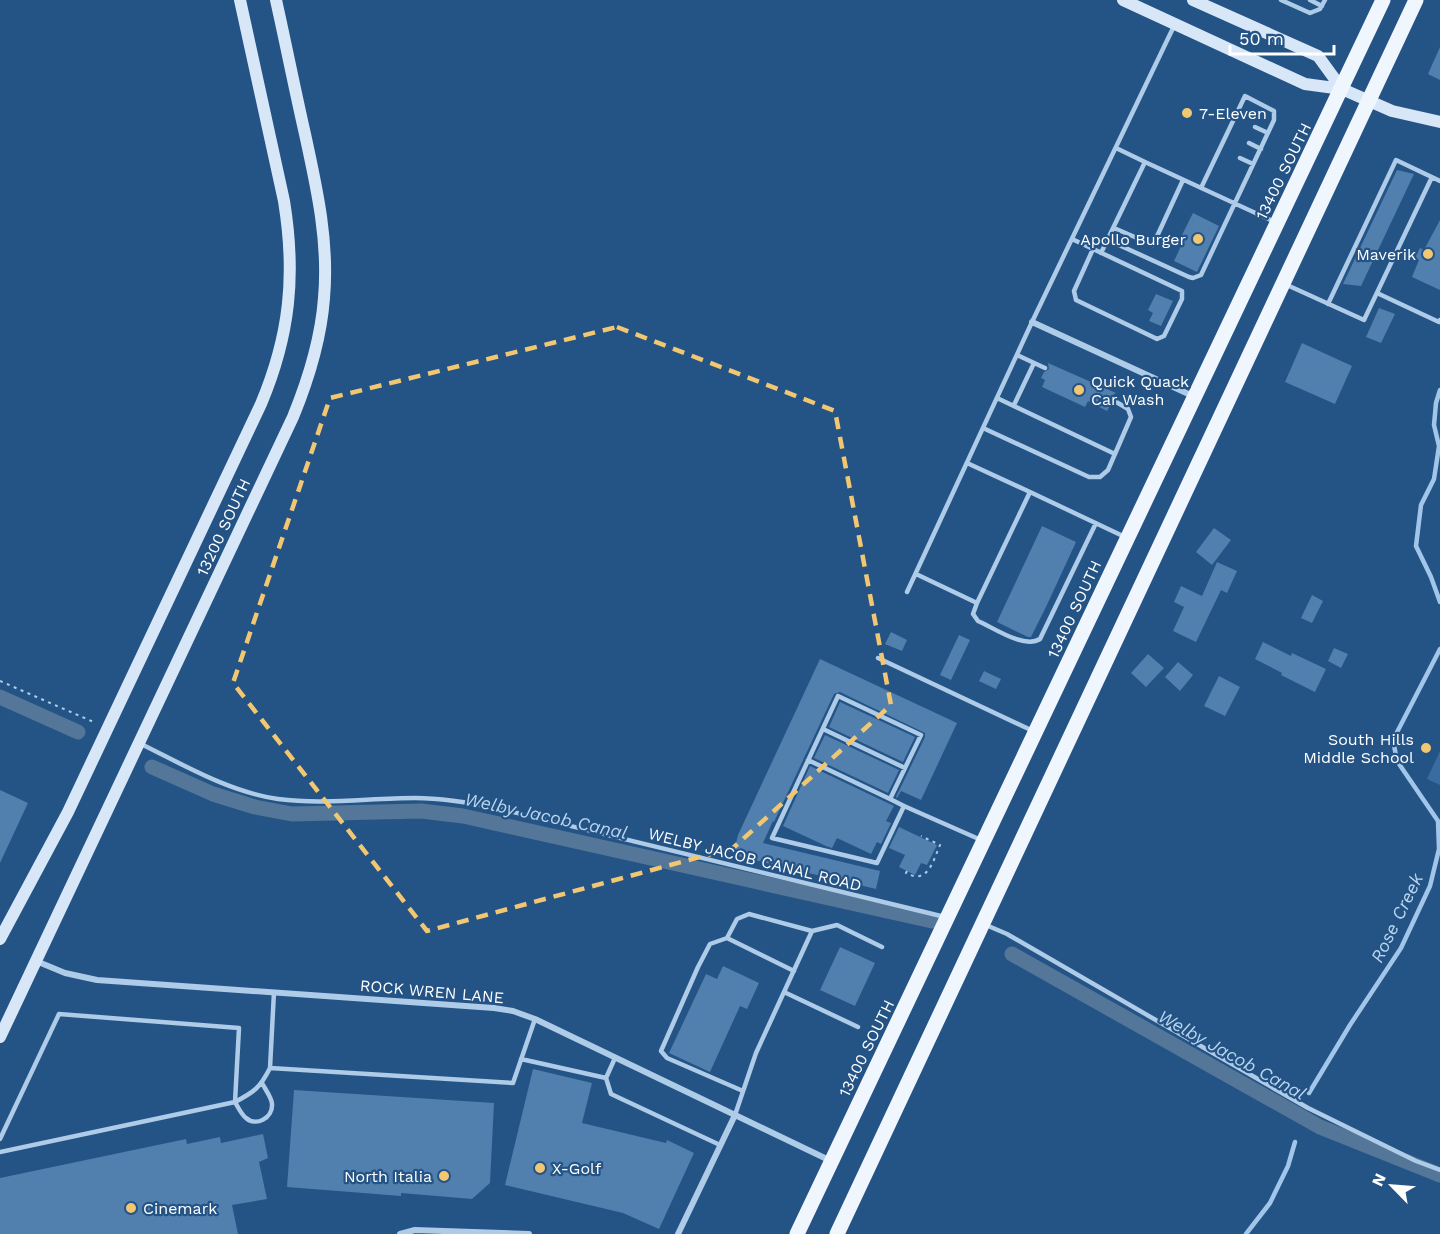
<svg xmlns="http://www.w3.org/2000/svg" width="1440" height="1234" font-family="'Work Sans',sans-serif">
<rect width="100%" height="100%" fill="#245385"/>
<path fill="#396da1" d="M1440,751v34l-13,-6z"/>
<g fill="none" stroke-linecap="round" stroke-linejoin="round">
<path stroke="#a2c6e9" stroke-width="4.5" d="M1440,390l-4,13 -2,22 5,21 -5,33 -13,26 -5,41 15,31 9,25
M1309,1093l41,-68 51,-77 29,-62 9,-37 -1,-28 -41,-60 -4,-21 47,-91
M1246,1234l24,-31 18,-37 7,-24"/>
<path stroke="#547698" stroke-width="15" d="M0,697l78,35
M152,767l61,27 42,13 37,7 129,-3 42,5 469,105
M1012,954l308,173 120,48"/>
</g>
<path fill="#517fae" d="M1440,47v33l-12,-6z
M1397,170l17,4 -53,112 -18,-2z
M1193,213l26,13 -22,46 -23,-11 7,-15 -4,-1z
M1440,220v70l-28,-13 7,-17 -4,-2 5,-10 4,2z
M1156,294l17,7 -12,25 -12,-5 4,-8 -5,-3z
M1379,308l16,6 -14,29 -15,-6z
M1302,343l50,23 -17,38 -50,-22z
M1048,363l68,30 -7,5 2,6 -4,7 -19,-10 -3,6 -43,-20 3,-7 -4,-2 3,-6 5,-3z
M1042,526l34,16 -30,65 -15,30h-3l-31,-15z
M1214,528l17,12 -19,25 -16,-13z
M1217,562l20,9 -10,22 -6,-3 -25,52 -23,-11 11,-24 -10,-5 7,-16 21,10z
M1312,595l11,6 -11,22 -11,-5z
M891,632l16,8 -5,11 -17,-7z
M959,635l11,5 -19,40 -11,-5z
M1263,642l28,14 1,-3 34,16 -11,23 -34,-17 1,-2 -27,-14z
M1334,648l14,6 -7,14 -13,-7z
M1148,654l16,14 -18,19 -15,-14z
M820,659l137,64 -36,77 -20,-9 -4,7 -1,-1 29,-60v-4l-85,-41 -6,2 -60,128 -1,-1 -10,22 117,28 -4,18 -143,-34 5,-20z
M1178,662l15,13 -13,16 -15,-14z
M984,671l17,8 -5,10 -17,-8z
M1219,676l21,11 -15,29 -21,-10z
M840,702l75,35 -12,25 -74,-35z
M825,735l74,35 -11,23 -74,-35z
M810,766l84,40 -8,15 5,2 -10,21 -4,-2 -6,12 -34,-16 -5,10 -6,-2 -43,-20z
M0,790l28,13 -28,60z
M899,827l38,18 -10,20 -6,-2 -6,12 -16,-8 6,-12 -16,-7z
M840,947l35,16 -20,43 -35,-16z
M723,966l36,17 -12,26 -7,-3 -30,66 -41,-19 37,-79 11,5z
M533,1069l59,14 -10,40 84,20 1,-3 27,13 -35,76 -36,-16 -118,-28z
M294,1090l200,13 -4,80 -18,16 -71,-6v3l-114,-9z
M263,1134l5,24 -9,4 8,37 -35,6 6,29h-238v-56l186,-39 1,5 33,-7 1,6z"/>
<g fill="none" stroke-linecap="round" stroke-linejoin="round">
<path stroke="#aecbe8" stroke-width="2" stroke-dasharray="3 4.5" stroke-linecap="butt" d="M0,681l96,42
M907,871l-1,2c22,12 27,-12 34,-28l-19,-9"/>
<path stroke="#aecbe8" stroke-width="4.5" d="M1281,0l29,13 10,-4 5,-9
M1310,0l12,6
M1255,127l13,6
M1249,143l12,6
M1240,158l13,6
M1145,162l130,60
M1114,228l39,17 30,-65
M1072,239l110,52v8l-18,37 -7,3 -4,-2 -77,-37 -2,-9 19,-42
M1108,240l81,37 4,1 8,-3 73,-155v-9l-29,-15 -44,92
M1101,253l44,-91 -29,-14
M1287,285l77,35 68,-143
M1377,293l62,29 1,-2
M1328,304l68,-144 44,21
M1017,355l28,13
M997,398l118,56
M1014,405l20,-42
M983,428l106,49h11l8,-7 23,-53 -3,-8 -15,-9
M1030,492l95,45
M916,574l61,29 53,-111 -63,-29
M907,592l125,-270 142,-296
M977,603l-4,11 5,7c16,7 46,28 62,18l56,-116
M878,658l155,73
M823,729l82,39 16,-33 -83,-39 -66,142 105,25 27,-57 -14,-7
M139,743c45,22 90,49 139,56 46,6 91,-1 137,-1 29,0 57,5 86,11l444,108
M808,760l82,39 15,-31
M904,806l77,34
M986,925l21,9 301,174 108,53 24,9
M727,938l-17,6 -12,23 -37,84 6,7 76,33
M794,971l-67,-33 10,-19 12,-5 63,17
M784,992l74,35
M521,1059l85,19 9,-20
M270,1068l4,-76
M606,1078l5,16 109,51
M262,1083c3,6 10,15 10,21 1,14 -16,23 -26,14 -5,-4 -8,-11 -11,-16 19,-10 25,-14 35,-34l243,15 22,-64
M735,1115l21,-62 56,-122 25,-6 45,22
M0,1139l59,-125 180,14 -4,74 -235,50"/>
<path stroke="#aecbe8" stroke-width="6" d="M1032,322l163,75
M36,961l29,12 32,7 397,28 19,3 22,8 296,142
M400,1234l15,-4 114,4
M678,1234l57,-119"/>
<path stroke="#d8e7f7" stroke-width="12" d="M1123,0l182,84 37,5 50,22 48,11
M1193,0l125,56 24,33
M0,939l68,-127 193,-408c29,-69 35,-129 23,-203l-44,-201
M0,1037l293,-620c16,-39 28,-78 31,-119 5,-56 -7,-109 -19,-164 -10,-44 -19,-89 -29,-134"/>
<path stroke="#f0f6fe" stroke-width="15" d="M797,1234l586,-1234
M837,1234l579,-1234"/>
</g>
<path fill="none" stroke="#f2c772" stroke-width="4.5" stroke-dasharray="12 8" stroke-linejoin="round" d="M617,327l218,84 56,294 -158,143 -306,83 -194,-248 97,-285z"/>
<g fill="#f2c772" stroke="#245385" stroke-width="2">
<circle cx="1187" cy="113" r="6"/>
<circle cx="1198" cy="239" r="6"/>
<circle cx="1428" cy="254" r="6"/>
<circle cx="1079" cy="390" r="6"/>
<circle cx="1426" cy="748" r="6"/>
<circle cx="540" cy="1168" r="6"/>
<circle cx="444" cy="1176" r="6"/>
<circle cx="131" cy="1208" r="6"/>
</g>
<g text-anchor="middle" stroke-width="4.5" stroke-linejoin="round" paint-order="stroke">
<g font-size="16" fill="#fff" stroke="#245385" text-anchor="start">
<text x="1199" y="119">7-Eleven</text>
<text x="1186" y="245" text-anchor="end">Apollo Burger</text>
<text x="1416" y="260" text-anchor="end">Maverik</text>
<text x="1091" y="387">Quick Quack<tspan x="1091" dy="18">Car Wash</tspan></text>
<text x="1414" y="745" text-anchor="end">South Hills<tspan x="1414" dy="18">Middle School</tspan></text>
<text x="552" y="1174">X-Golf</text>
<text x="432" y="1182" text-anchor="end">North Italia</text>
<text x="143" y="1214">Cinemark</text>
</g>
<g font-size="16" fill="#fff" stroke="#245385">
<text transform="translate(1283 171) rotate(-64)" y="6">13400 SOUTH</text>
<text transform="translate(223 527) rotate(-65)" y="6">13200 SOUTH</text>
<text transform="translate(1074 609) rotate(-65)" y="6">13400 SOUTH</text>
<text transform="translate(755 859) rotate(14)" y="6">WELBY JACOB CANAL ROAD</text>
<text transform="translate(432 991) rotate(5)" y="6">ROCK WREN LANE</text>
<text transform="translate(866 1048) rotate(-64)" y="6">13400 SOUTH</text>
</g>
<g font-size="18" font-style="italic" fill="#b9d5ef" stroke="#245385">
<text transform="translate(546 816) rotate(12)" y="6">Welby Jacob Canal</text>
<text transform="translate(1397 918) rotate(-64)" y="6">Rose Creek</text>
<text transform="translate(1232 1055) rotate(29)" y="6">Welby Jacob Canal</text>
</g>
</g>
<g transform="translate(1392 1186) rotate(295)" stroke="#245385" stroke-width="4.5" paint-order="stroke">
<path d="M0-4.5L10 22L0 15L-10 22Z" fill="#ffffff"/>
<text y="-9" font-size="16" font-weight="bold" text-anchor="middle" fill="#ffffff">N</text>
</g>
<path d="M1230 45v9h104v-9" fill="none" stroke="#ffffff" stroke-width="3"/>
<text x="1239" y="45" font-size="18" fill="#ffffff" stroke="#245385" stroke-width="4.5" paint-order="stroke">50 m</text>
</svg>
